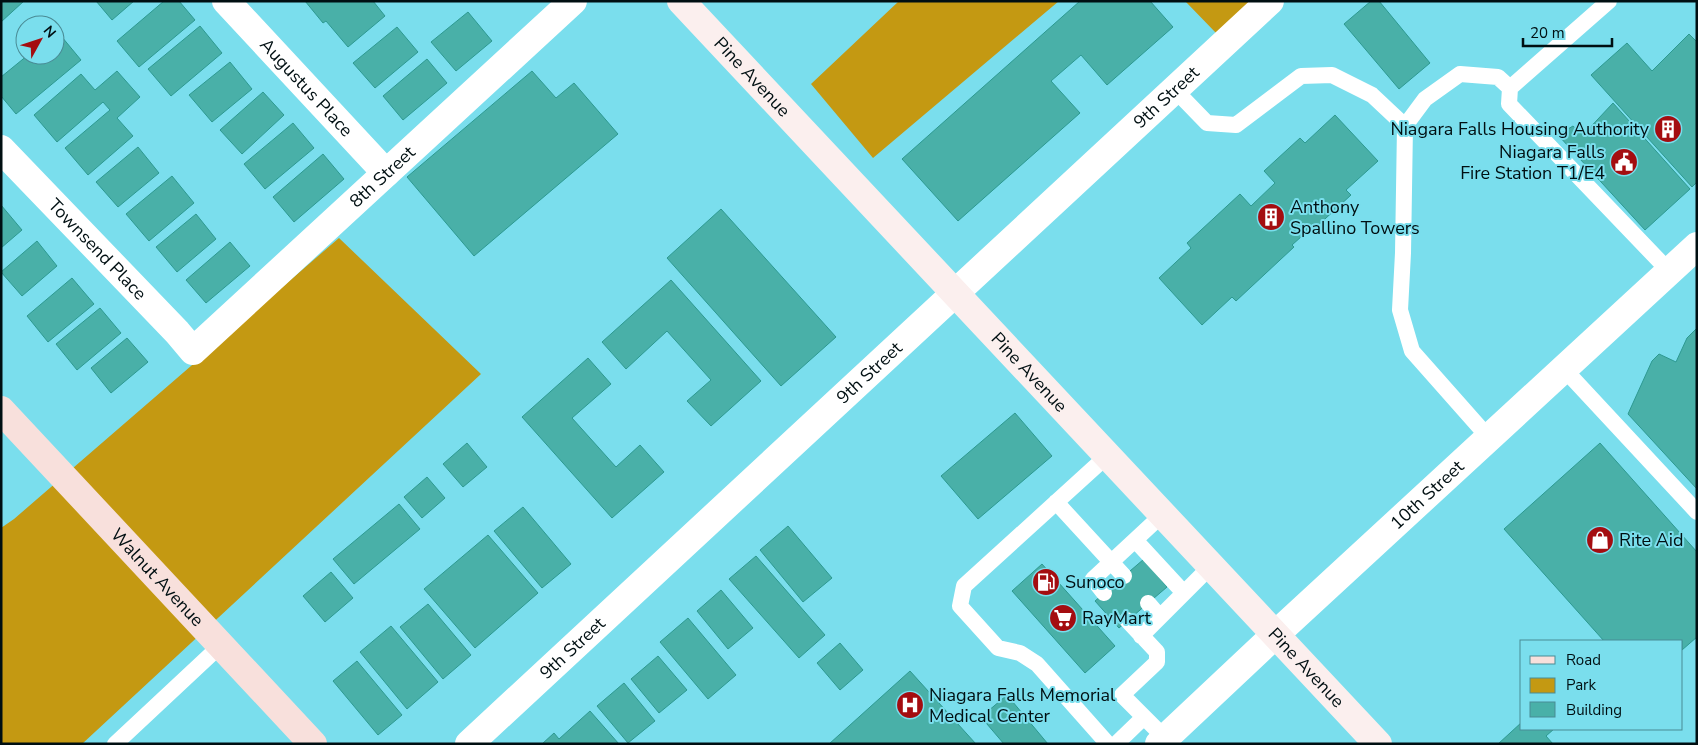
<svg xmlns="http://www.w3.org/2000/svg" width="1698" height="745" font-family="'Nunito Sans',sans-serif">
<rect width="100%" height="100%" fill="#7adeed"/>
<path fill="#c49912" d="M899,1h160l-186,157 -62,-74z
M1185,1h66l-34,33z
M339,238l142,136 -399,370h-81v-216l13,-9z"/>
<path fill="#49b0a8" stroke="#2d9991" d="M1,1h23l-23,21z
M96,1h38l-22,19z
M164,1h15l16,19 -56,47 -22,-26z
M305,1h68l12,15 -37,31 -22,-26 -3,2z
M1080,1h70l23,26 -66,58 -26,-30 -30,26 29,32 -122,108 -56,-62z
M1371,1h8l51,62 -31,26 -55,-65z
M468,12l24,29 -36,30 -25,-29z
M200,26l22,27 -51,43 -23,-27z
M397,27l21,25 -43,36 -22,-25z
M57,31l24,29 -65,54 -15,-18v-19l27,-22h27v-23z
M1689,34l8,8v140l-5,5 -101,-112 36,-32 25,28z
M427,59l20,24 -44,37 -20,-24z
M230,62l22,27 -40,33 -23,-27z
M117,71l23,26 -23,21 16,18 -45,39 -23,-27 45,-38 -7,-8 -46,40 -23,-27 47,-41 14,16z
M532,71l24,27 18,-15 44,51 -144,122 -67,-79z
M263,92l21,23 -42,39 -22,-24z
M1613,103l77,86 -45,41 -87,-95 15,-9 10,9z
M1335,115l43,46 -32,29 5,5 -38,35 -2,-2 -19,17 2,2 -58,54 -4,-4 -30,28 -43,-47 32,-30 -4,-5 53,-49 11,12 24,-23 -11,-12 36,-33 5,5z
M293,123l21,25 -49,41 -21,-25z
M138,147l21,26 -41,34 -22,-25z
M323,154l21,25 -50,43 -21,-25z
M172,176l22,27 -45,38 -23,-27z
M1,205l21,25 -21,18z
M721,209l115,128 -55,49 -114,-128z
M196,214l20,25 -39,33 -21,-25z
M37,241l20,25 -35,30 -21,-24z
M230,242l20,24 -44,37 -20,-23z
M72,278l22,26 -46,38 -21,-26z
M671,280l90,101 -50,45 -24,-25 24,-21 -44,-49 -41,38 -24,-27z
M100,308l21,25 -44,37 -21,-26z
M1697,328v161l-69,-75 24,-53 7,-7 17,8 11,-24z
M127,338l21,24 -37,31 -20,-25z
M588,358l23,26 -39,34 44,49 24,-22 24,27 -52,46 -90,-101z
M1015,413l37,43 -74,63 -37,-43z
M467,443l20,24 -24,20 -20,-23z
M1600,443l97,109v85l-15,13v-9h-78l-100,-112z
M427,477l18,21 -23,20 -18,-21z
M399,504l21,25 -66,55 -21,-25z
M523,507l48,57 -29,24 -48,-57z
M788,526l44,52 -29,24 -43,-52z
M488,535l50,58 -63,55 -51,-59z
M756,556l69,79 -26,23 -70,-79z
M1144,559l23,28 -48,41 -24,-27z
M1042,564l73,82 -30,27 -73,-82z
M331,572l22,26 -28,24 -22,-26z
M721,590l32,38 -25,21 -31,-38z
M428,604l43,51 -28,24 -43,-52z
M688,618l48,57 -28,24 -48,-57z
M391,626l47,56 -31,27 -47,-57z
M840,643l23,27 -23,20 -23,-27z
M658,656l29,34 -28,23 -28,-34z
M357,661l45,54 -24,20 -45,-54z
M910,671l66,73h-147z
M624,683l31,38 -27,22 -31,-37z
M1007,695l41,49h-44l-23,-27z
M590,711l29,33h-77l12,-11 5,6z
M1522,722v7h32l-8,7 7,8h-55z"/>
<g fill="none" stroke-linecap="round" stroke-linejoin="round">
<path stroke="#fff" stroke-width="16" d="M1609,1l-99,87 -1,16 160,167
M1175,90l32,33 29,2 65,-49 31,-1 40,20 33,31
M1564,369l133,143
M1489,438l-77,-87 -12,-41 3,-57 2,-127 20,-27 35,-25 38,3 12,11
M1107,456l-143,130 -4,20 38,42 22,5 17,11 71,80
M1056,502l68,74
M1136,541l48,52 27,-27
M1104,593l-11,-14 70,-65
M1148,603l12,14
M1127,620l30,32v10l-35,33 43,43
M1141,636l43,-43
M115,744l106,-99
M1116,744l28,-27"/>
<g stroke="#fff" stroke-width="28">
<path id="s1" d="M226,1l160,172"/>
<path id="s2" d="M1,149l176,183 16,19 380,-350"/>
<path id="s3" d="M469,744l801,-743"/>
<path id="s4" d="M1159,744l117,-110 421,-388"/>
</g>
<path stroke="#fbefee" stroke-width="28" id="s5" d="M681,1l697,743"/>
<path stroke="#f8e0dc" stroke-width="28" id="s6" d="M1,410l312,334"/>
</g>
<defs>
<g id="building-disc" transform="scale(1.4375)"><circle r="9.5" fill="#a40d10" stroke="#7adeed"/><path d="M-4-6H4V6H1V3H-1V6H-4ZM-2.5-4.3h1.7v1.8h-1.7ZM.8-4.3h1.7v1.8H.8ZM-2.5-1h1.7V.8h-1.7ZM.8-1h1.7V.8H.8Z" fill="#fff"/></g>
<g id="civic-disc" transform="scale(1.4375)"><circle r="9.5" fill="#a40d10" stroke="#7adeed"/><path d="M-.6-6.5H3V-4.5H.6V-3L4-1V1h2V6H-6V1h2V-1L-.6-3ZM-1.2 2.5V6h2.4V2.5Z" fill="#fff"/></g>
<g id="shop-disc" transform="scale(1.4375)"><circle r="9.5" fill="#a40d10" stroke="#7adeed"/><path d="M-5-2.5h2.3a2.7 3.5 0 0 1 5.4 0H5L5.5 6h-11ZM-1.5-2.5h3a1.5 2.3 0 0 0-3 0Z" fill="#fff"/></g>
<g id="fuel-disc" transform="scale(1.4375)"><circle r="9.5" fill="#a40d10" stroke="#7adeed"/><path d="M-5.5-6h7V0h2V4h1.3V-2.5L3-4.5l.8-.8L6-3V5H2.5V1h-1V6h-7ZM-4.2-4.7v3.2H.2V-4.7Z" fill="#fff"/></g>
<g id="supermarket-disc" transform="scale(1.4375)"><circle r="9.5" fill="#a40d10" stroke="#7adeed"/><path d="M-6-5.5h2.5l.6 2H6L4.5 2H-2.5L-4.4-4H-6ZM-1.5 3.2a1.3 1.3 0 1 0 .1 0ZM3 3.2a1.3 1.3 0 1 0 .1 0Z" fill="#fff"/></g>
<g id="hospital-disc" transform="scale(1.4375)"><circle r="9.5" fill="#a40d10" stroke="#7adeed"/><path d="M-5-5h3v3.5h4V-5h3V5h-3V1.5h-4V5h-3Z" fill="#fff"/></g>
</defs>
<g fill-rule="evenodd">
<use href="#building-disc" x="1668" y="129"/>
<use href="#civic-disc" x="1624" y="162"/>
<use href="#building-disc" x="1271" y="217"/>
<use href="#shop-disc" x="1600" y="540"/>
<use href="#fuel-disc" x="1046" y="582"/>
<use href="#supermarket-disc" x="1063" y="618"/>
<use href="#hospital-disc" x="910" y="705"/>
</g>
<g text-anchor="middle" stroke-width="4" stroke-linejoin="round" paint-order="stroke">
<g font-size="18" fill="#000f12" stroke="#7adeed">
<text dy="6" stroke="none"><textPath href="#s5" startOffset="104">Pine Avenue</textPath></text>
<text dy="6" stroke="none"><textPath href="#s1" startOffset="118">Augustus Place</textPath></text>
<text dy="6" stroke="none"><textPath href="#s3" startOffset="951">9th Street</textPath></text>
<text dy="6" stroke="none"><textPath href="#s2" startOffset="536">8th Street</textPath></text>
<text dy="6" stroke="none"><textPath href="#s2" startOffset="139">Townsend Place</textPath></text>
<text dy="6" stroke="none"><textPath href="#s3" startOffset="546">9th Street</textPath></text>
<text dy="6" stroke="none"><textPath href="#s5" startOffset="509">Pine Avenue</textPath></text>
<text dy="6" stroke="none"><textPath href="#s4" startOffset="366">10th Street</textPath></text>
<text dy="6" stroke="none"><textPath href="#s6" startOffset="229">Walnut Avenue</textPath></text>
<text dy="6" stroke="none"><textPath href="#s3" startOffset="141">9th Street</textPath></text>
<text dy="6" stroke="none"><textPath href="#s5" startOffset="914">Pine Avenue</textPath></text>
</g>
<g font-size="18" fill="#000f12" stroke="#7adeed" text-anchor="start">
<text x="1649" y="135" text-anchor="end">Niagara Falls Housing Authority</text>
<text x="1605" y="158" text-anchor="end">Niagara Falls<tspan x="1605" dy="21">Fire Station T1/E4</tspan></text>
<text x="1290" y="213">Anthony<tspan x="1290" dy="21">Spallino Towers</tspan></text>
<text x="1619" y="546">Rite Aid</text>
<text x="1065" y="588">Sunoco</text>
<text x="1082" y="624">RayMart</text>
<text x="929" y="701">Niagara Falls Memorial<tspan x="929" dy="21">Medical Center</tspan></text>
</g>
</g>
<rect width="1698" height="745" fill="none" stroke="#000f12" stroke-width="5"/>
<rect x="1520" y="640" width="162" height="90" fill="#7adeed" stroke="#498b95"/>
<rect x="1530" y="656" width="25" height="8" fill="#f8e0dc" stroke="#498b95"/>
<text x="1566" y="665" font-size="15" fill="#000f12">Road</text>
<rect x="1530" y="678" width="25" height="15" fill="#c49912" stroke="#498b95"/>
<text x="1566" y="690" font-size="15" fill="#000f12">Park</text>
<rect x="1530" y="702" width="25" height="15" fill="#49b0a8" stroke="#498b95"/>
<text x="1566" y="715" font-size="15" fill="#000f12">Building</text>
<g transform="translate(40 40) rotate(50)"><circle r="24" fill="#7adeed" stroke="#498b95"/>
<path d="M0-4L9 19L0 12L-9 19Z" fill="#a40d10"/>
<text y="-8" font-size="14" font-weight="bold" text-anchor="middle" fill="#000f12">N</text>
</g>
<path d="M1523 38v8h89v-8" fill="none" stroke="#000f12" stroke-width="2.5"/>
<text x="1530" y="38" font-size="15" fill="#000f12" stroke="#7adeed" stroke-width="4" paint-order="stroke">20 m</text>
</svg>
